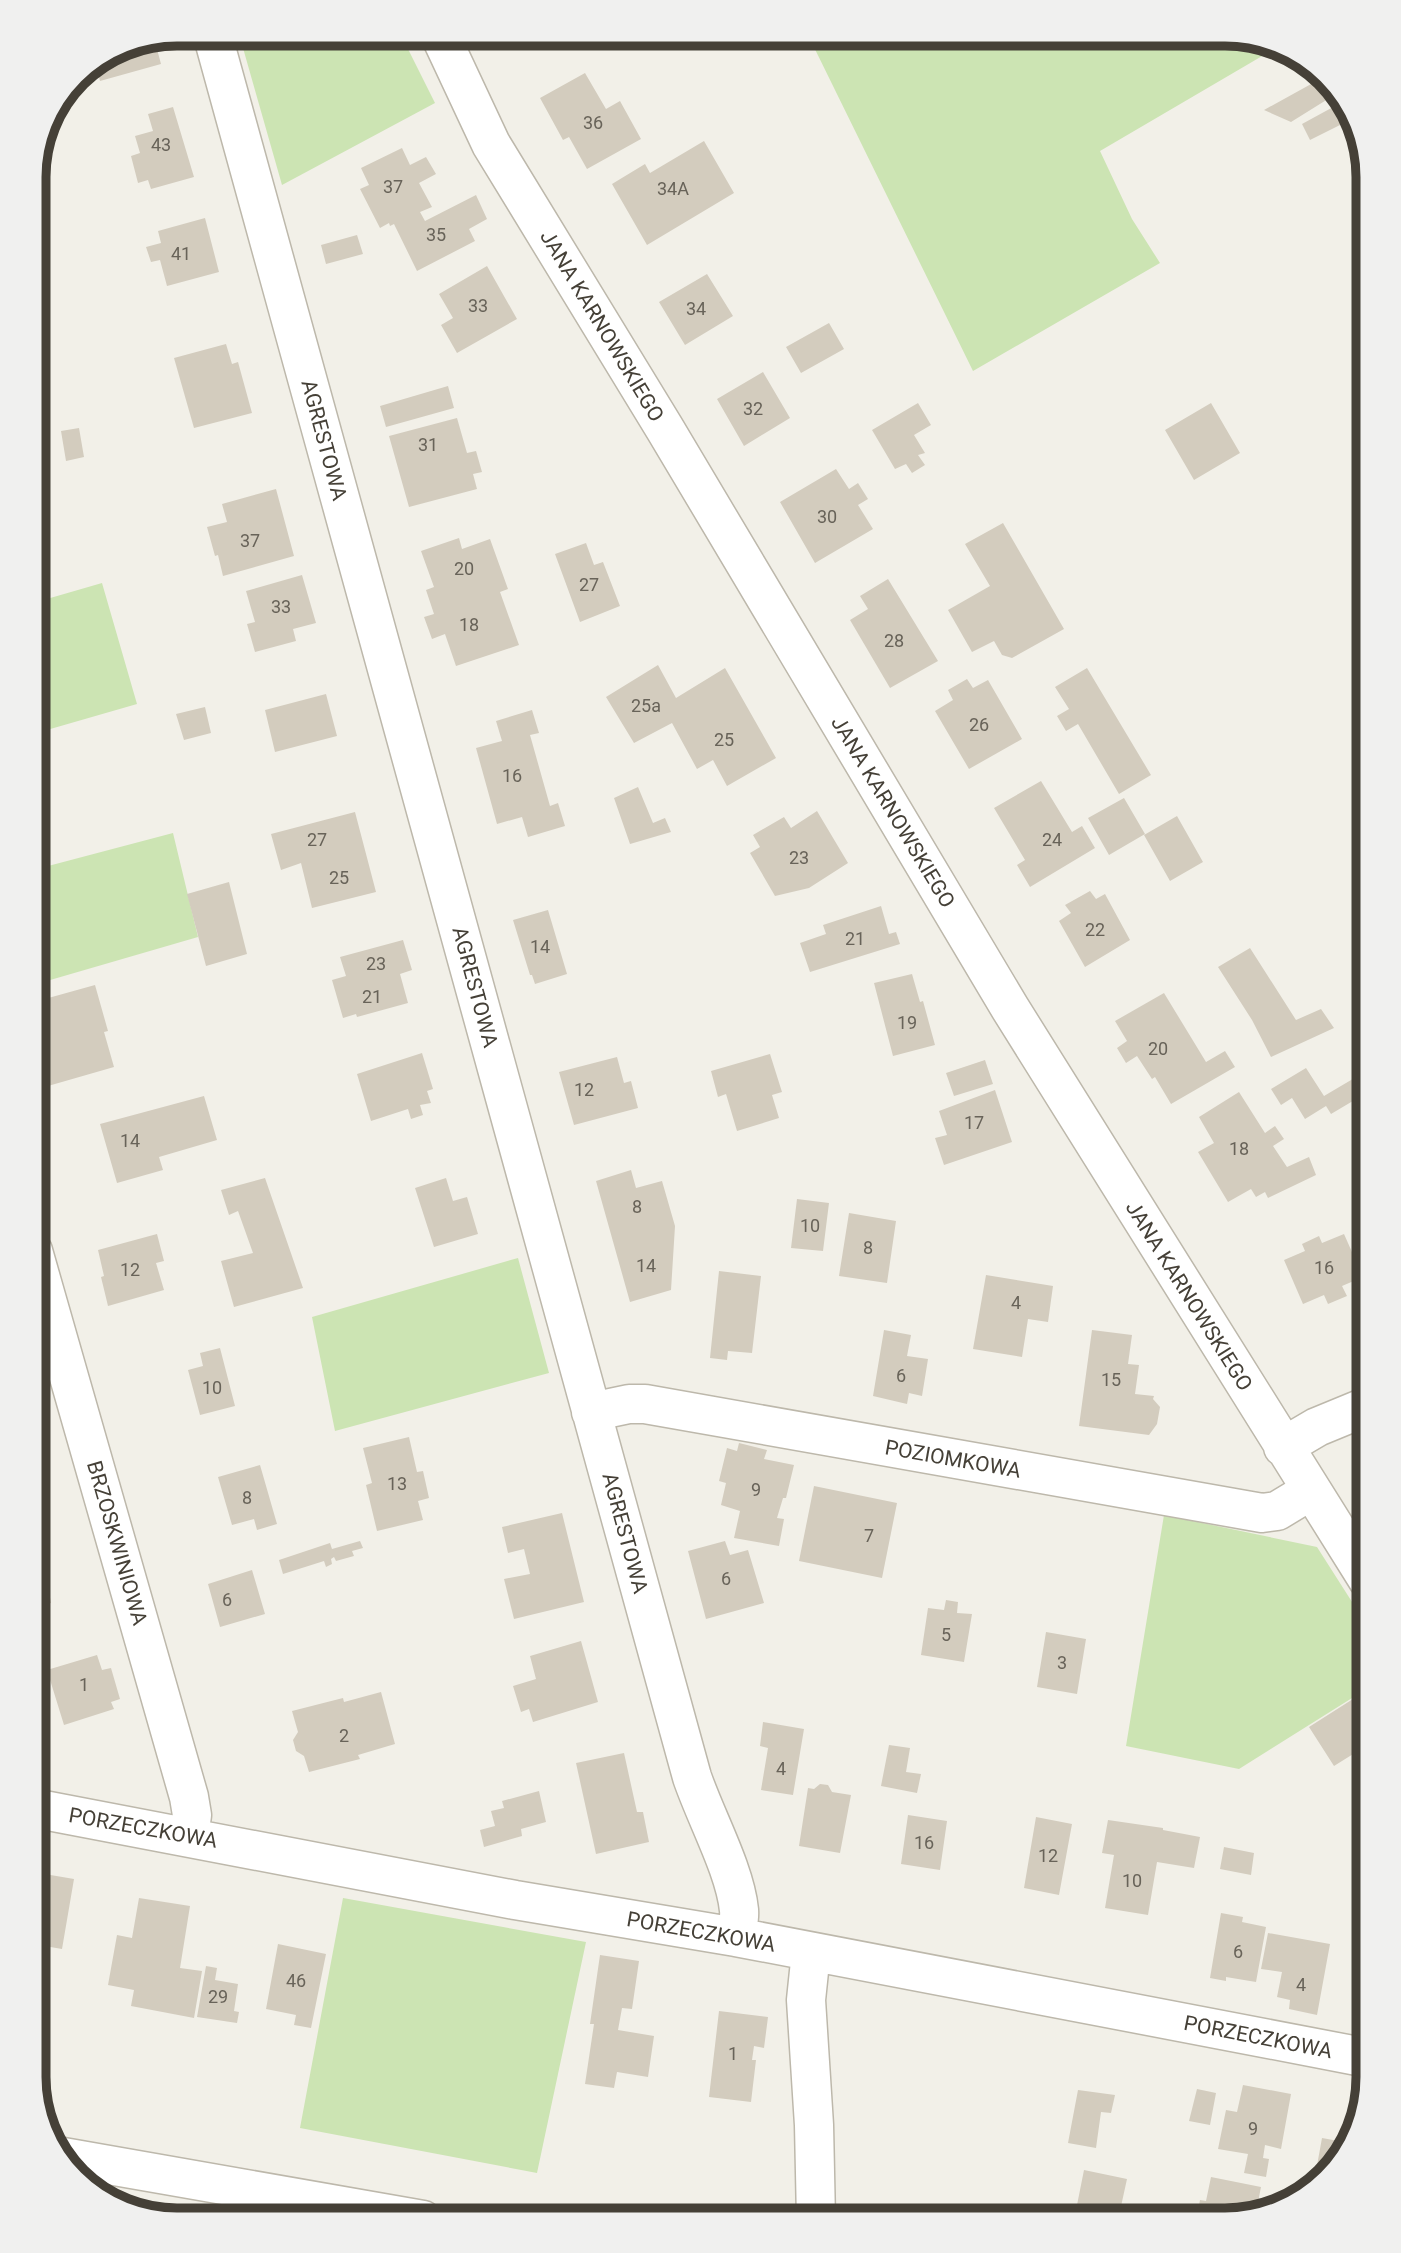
<svg xmlns="http://www.w3.org/2000/svg" width="1401" height="2253" font-family="Roboto,sans-serif">
<rect width="100%" height="100%" fill="#f2f0e8"/>
<path fill="#cce4b3" d="M286,33h114l35,70 -153,82 -39,-137z
M807,33l427,1 42,14 -176,103 32,68 28,44 -187,108z
M102,583l35,121 -104,30v-131z
M173,833l25,104 -165,48v-115z
M518,1258l31,115 -214,58 -23,-114z
M1164,1515l153,32 51,80v61l-129,81 -113,-23z
M343,1898l243,44 -49,231 -237,-45z"/>
<path fill="#d3ccbe" d="M154,38l7,26 -61,17 -5,-19 27,-18z
M585,73l21,36 14,-8 21,38 -54,30 -18,-32 -6,3 -23,-42z
M1322,78l14,16 -45,28 -27,-12z
M1335,106l9,17 -34,17 -8,-16z
M173,107l21,70 -43,12 -3,-9 -10,3 -7,-27 9,-3 -5,-17 18,-5 -5,-17z
M704,141l30,52 -87,52 -35,-61 33,-20 5,9z
M402,148l8,17 16,-8 10,17 -17,9 13,24 -12,5 5,9 51,-26 11,24 -18,10 6,12 -58,30 -23,-47 -4,2 -1,-3 -9,5 -20,-39 9,-4 -8,-17z
M205,218l14,54 -52,14 -7,-26 -9,2 -5,-15 15,-4 -3,-12z
M357,235l6,19 -37,10 -5,-19z
M487,266l30,53 -60,34 -16,-28 12,-7 -14,-24z
M707,274l26,42 -48,29 -26,-43z
M829,323l15,26 -43,24 -15,-26z
M226,344l6,20 6,-2 14,51 -58,15 -20,-70z
M763,372l27,46 -46,28 -27,-47z
M448,386l6,22 -68,19 -6,-21z
M918,403l13,22 -17,10 11,18 -7,2 7,10 -13,8 -6,-9 -11,5 -23,-39z
M1211,403l29,50 -46,27 -29,-50z
M457,418l10,35 9,-2 6,21 -9,2 4,15 -68,18 -20,-71z
M41,422l7,24 -15,4v-26z
M79,428l5,29 -18,4 -5,-30z
M836,469l13,20 9,-6 10,16 -10,6 15,24 -58,34 -35,-61z
M276,489l18,67 -71,20 -5,-21 -3,1 -8,-29 20,-5 -5,-18z
M1003,523l61,106 -52,29 -10,-3 -8,-14 -22,11 -24,-42 42,-24 -25,-42z
M459,538l3,11 28,-10 18,50 -8,3 19,53 -63,21 -11,-32 -13,5 -8,-22 10,-3 -8,-24 8,-3 -13,-36z
M586,543l8,22 9,-3 17,44 -40,16 -25,-68z
M302,575l14,48 -23,6 3,12 -41,11 -8,-28 8,-2 -9,-31z
M888,579l50,82 -48,27 -40,-68 18,-11 -8,-13z
M658,665l18,33 49,-30 51,90 -49,28 -14,-26 -16,9 -25,-46 -38,20 -28,-46z
M1087,668l64,107 -32,19 -41,-70 -12,7 -9,-15 12,-7 -14,-22z
M967,679l6,9 15,-8 34,59 -53,30 -34,-58 18,-11 -5,-10z
M326,694l11,42 -62,16 -10,-42z
M205,707l6,26 -27,7 -8,-26z
M532,710l7,23 -9,2 20,71 8,-3 7,23 -37,11 -6,-20 -25,7 -21,-76 26,-7 -6,-20z
M1041,781l31,51 10,-6 13,22 -65,39 -13,-22 8,-5 -31,-52z
M638,787l15,36 12,-5 6,14 -41,12 -16,-46z
M38,789l12,42 -17,4v-45z
M1124,798l21,36 -36,21 -21,-37z
M817,811l31,52 -39,25 -34,8 -25,-43 10,-6 -7,-12 31,-18 7,11z
M355,812l21,80 -64,16 -11,-45 -20,7 -10,-36z
M1177,816l26,46 -33,19 -26,-46z
M229,882l18,72 -41,12 -19,-72z
M1090,891l6,8 9,-5 25,46 -45,27 -26,-46 12,-8 -6,-8z
M881,906l8,28 7,-2 4,12 -90,28 -10,-29 26,-9 -3,-9z
M548,910l19,64 -32,10 -3,-9h-2l-17,-55z
M403,940l9,30 -12,4 8,29 -51,14 -1,-3 -13,4 -11,-38 14,-4 -6,-19z
M1250,948l46,72 25,-11 13,19 -63,29 -19,-37 -34,-53z
M912,974l8,28 3,-1 12,44 -42,11 -19,-73z
M95,985l13,46 -4,1 10,35 -66,19 -15,-52v-6l8,-2 -7,-24z
M1164,993l42,69 19,-11 10,16 -64,37 -16,-27 -3,2 -15,-23 -11,7 -9,-15 10,-7 -12,-20z
M1368,1013v37l-14,-30z
M422,1053l11,36 -6,2 4,12 -11,2 3,10 -12,4 -3,-10 -37,12 -14,-47z
M770,1054l12,38 -10,3 7,23 -42,13 -11,-37 -8,3 -7,-26z
M617,1057l7,26 7,-2 7,27 -64,17 -15,-53z
M985,1060l8,24 -39,12 -8,-23z
M1306,1068l18,28 44,-26v22l-37,22 -5,-8 -21,13 -13,-21 -11,7 -10,-16z
M995,1090l17,52 -68,23 -9,-27 12,-3 -8,-24z
M1239,1092l26,41 10,-7 9,13 -11,7 14,21 22,-10 7,18 -48,23 -3,-6 -9,5 -5,-8 -23,13 -30,-50 16,-9 -15,-26z
M204,1096l13,44 -58,17 4,13 -46,13 -17,-59z
M631,1170l5,18 26,-7 13,45 -4,64 -41,12 -34,-121z
M265,1178l38,110 -69,19 -13,-46 32,-8 -15,-42 -9,4 -8,-25z
M446,1178l7,23 14,-4 11,37 -44,13 -19,-59z
M797,1199l32,4 -6,48 -32,-3z
M849,1213l47,8 -9,62 -48,-7z
M157,1234l7,27 -8,2 8,27 -56,16 -7,-29 3,-1 -6,-26z
M1344,1234l19,43 -21,9 5,10 -19,8 -4,-9 -21,9 -19,-44 21,-9 -3,-7 17,-8 3,7z
M719,1271l42,5 -9,77 -24,-2 -1,9 -17,-2z
M986,1275l67,11 -5,36 -20,-3 -6,38 -49,-8z
M884,1330l27,5 -4,21 21,3 -6,37 -13,-3 -2,11 -34,-8z
M1092,1330l40,5 -4,29 11,1 -4,29 19,2 -1,3 7,8 -3,17 -8,11 -70,-9z
M220,1348l15,58 -35,9 -12,-45 15,-4 -3,-13z
M409,1437l8,35 6,-1 6,27 -11,3 5,19 -46,11 -11,-46 6,-2 -9,-35z
M739,1443l28,7 -3,9 30,6 -8,33h-3l-6,20 7,1 -5,27 -45,-8 6,-27 -19,-6 5,-22 -7,-2 8,-33 10,3z
M260,1465l17,59 -20,6 -3,-11 -22,6 -14,-48z
M814,1486l83,17 -15,75 -83,-17z
M562,1513l22,89 -70,17 -10,-40 26,-5 -6,-25 -16,4 -6,-26z
M360,1541l3,7 -11,3 2,5 -18,5 -2,-4 -3,2 1,5 -6,3 -2,-6 -41,13 -4,-14 51,-17 2,6z
M725,1541l5,14 18,-5 16,53 -58,16 -18,-68z
M45,1570l6,33 -18,4v-35z
M252,1570l13,44 -45,13 -12,-43z
M946,1600l12,2 -1,11 15,1 -8,48 -43,-7 7,-47 16,2z
M1046,1632l40,7 -9,55 -40,-7z
M581,1641l17,61 -65,20 -4,-13 -8,3 -8,-26 23,-7 -6,-23z
M97,1655l5,15 9,-2 9,31 -9,3 3,7 -50,16 -17,-55z
M33,1686h4l9,42 -13,3z
M381,1692l14,52 -37,11 2,4 -51,13 -5,-16 -8,-5 -3,-11 5,-8 -6,-21 51,-13 1,4z
M1364,1692l4,6v69l-10,-16 -24,15 -25,-39z
M763,1722l41,7 -11,66 -32,-5 7,-42 -8,-2z
M889,1745l21,3 -4,24 15,2 -4,19 -36,-7z
M624,1753l13,59h6l6,30 -53,12 -20,-91z
M820,1784l8,1 4,7 19,3 -11,58 -41,-7 9,-58 6,1z
M539,1791l7,31 -25,7 1,7 -38,11 -4,-17 15,-4 -4,-15 13,-3 -2,-7z
M908,1815l39,6 -7,49 -39,-6z
M1036,1817l36,7 -13,71 -35,-7z
M1108,1820l55,8v2l37,7 -6,31 -37,-6 -9,53 -43,-7 9,-53 -12,-2z
M1224,1847l30,6 -3,22 -31,-6z
M33,1872l41,7 -12,70 -29,-5z
M139,1898l51,8 -10,62 22,3 -8,47 -63,-12 3,-16 -26,-5 9,-50 15,3z
M1221,1913l22,4 -1,5 24,5 -10,55 -30,-5v4l-16,-3z
M1268,1933l62,11 -13,71 -28,-6 1,-9 -13,-3 5,-25 -21,-3z
M278,1944l48,10 -15,74 -17,-3 2,-10 -30,-6z
M600,1955l39,6 -7,48 -10,-1 -4,22 36,6 -6,41 -31,-5 -3,16 -29,-4 9,-60h-4z
M206,1966l11,2 -2,12 23,4 -4,27 5,1 -2,11 -40,-6z
M1357,1978l11,2v31l-16,-3z
M719,2011l49,6 -4,31 -10,-2 -2,14h4l-5,42 -42,-5z
M1243,2085l48,9 -10,55 -16,-4 -2,13 6,1 -3,18 -22,-4 4,-19 -30,-5 8,-39 11,2z
M1197,2089l19,4 -6,32 -21,-4z
M1078,2090l37,5 -4,18 -10,-1 -5,36 -28,-5z
M1322,2138l22,4v13l-30,27z
M1084,2170l43,9 -9,41h-44z
M1211,2177l50,10 -5,25 -32,8h-22l2,-8 -6,-1 2,-11 6,1z"/>
<g fill="none" stroke-linecap="round" stroke-linejoin="round">
<g stroke="#bdb8ab" stroke-width="41">
<path id="minor" d="M212,33l480,1744c14,41 43,93 47,133 1,9 -2,19 -3,27
M439,33l52,111 174,285 345,579 358,572
M33,1251l156,546 3,18 -3,21
M591,1412l38,-8h16l617,109 15,-2 33,-20
M1283,1447l34,-20 51,-21
M33,1808l482,92 221,37 632,121
M811,1952l-5,48 8,125 2,95
M63,2157l360,63"/>
</g>
<use href="#minor" stroke="#fff" stroke-width="38"/>
</g>
<g text-anchor="middle" stroke-width="5" stroke-linejoin="round" paint-order="stroke">
<g font-size="18" fill="#686359">
<text x="593" y="129">36</text>
<text x="161" y="151">43</text>
<text x="393" y="193">37</text>
<text x="673" y="195">34A</text>
<text x="436" y="241">35</text>
<text x="181" y="260">41</text>
<text x="478" y="312">33</text>
<text x="696" y="315">34</text>
<text x="753" y="415">32</text>
<text x="428" y="451">31</text>
<text x="827" y="523">30</text>
<text x="250" y="547">37</text>
<text x="464" y="575">20</text>
<text x="589" y="591">27</text>
<text x="281" y="613">33</text>
<text x="469" y="631">18</text>
<text x="894" y="647">28</text>
<text x="646" y="712">25a</text>
<text x="979" y="731">26</text>
<text x="724" y="746">25</text>
<text x="512" y="782">16</text>
<text x="317" y="846">27</text>
<text x="1052" y="846">24</text>
<text x="799" y="864">23</text>
<text x="339" y="884">25</text>
<text x="1095" y="936">22</text>
<text x="855" y="945">21</text>
<text x="540" y="953">14</text>
<text x="376" y="970">23</text>
<text x="372" y="1003">21</text>
<text x="907" y="1029">19</text>
<text x="1158" y="1055">20</text>
<text x="584" y="1096">12</text>
<text x="974" y="1129">17</text>
<text x="130" y="1147">14</text>
<text x="1239" y="1155">18</text>
<text x="637" y="1213">8</text>
<text x="810" y="1232">10</text>
<text x="868" y="1254">8</text>
<text x="646" y="1272">14</text>
<text x="1324" y="1274">16</text>
<text x="130" y="1276">12</text>
<text x="1016" y="1309">4</text>
<text x="901" y="1382">6</text>
<text x="1111" y="1386">15</text>
<text x="212" y="1394">10</text>
<text x="397" y="1490">13</text>
<text x="756" y="1496">9</text>
<text x="247" y="1504">8</text>
<text x="869" y="1542">7</text>
<text x="726" y="1585">6</text>
<text x="227" y="1606">6</text>
<text x="946" y="1641">5</text>
<text x="1062" y="1669">3</text>
<text x="84" y="1691">1</text>
<text x="344" y="1742">2</text>
<text x="781" y="1775">4</text>
<text x="924" y="1849">16</text>
<text x="1048" y="1862">12</text>
<text x="1132" y="1887">10</text>
<text x="1238" y="1958">6</text>
<text x="296" y="1987">46</text>
<text x="1301" y="1991">4</text>
<text x="218" y="2003">29</text>
<text x="733" y="2060">1</text>
<text x="1253" y="2135">9</text>
</g>
<g font-size="21" fill="#454037" stroke="#fff">
<text transform="translate(602 326) rotate(59)" y="7">JANA KARNOWSKIEGO</text>
<text transform="translate(324 440) rotate(75)" y="7">AGRESTOWA</text>
<text transform="translate(893 812) rotate(59)" y="7">JANA KARNOWSKIEGO</text>
<text transform="translate(475 987) rotate(75)" y="7">AGRESTOWA</text>
<text transform="translate(1189 1296) rotate(58)" y="7">JANA KARNOWSKIEGO</text>
<text transform="translate(953 1459) rotate(10)" y="7">POZIOMKOWA</text>
<text transform="translate(625 1533) rotate(75)" y="7">AGRESTOWA</text>
<text transform="translate(117 1543) rotate(74)" y="7">BRZOSKWINIOWA</text>
<text transform="translate(143 1828) rotate(10)" y="7">PORZECZKOWA</text>
<text transform="translate(701 1932) rotate(10)" y="7">PORZECZKOWA</text>
<text transform="translate(1258 2037) rotate(11)" y="7">PORZECZKOWA</text>
</g>
</g>
<path d="M0 0H1401V2253H0ZM177 46H1225A131 131 0 0 1 1356 177V2077A131 131 0 0 1 1225 2208H177A131 131 0 0 1 46 2077V177A131 131 0 0 1 177 46Z" fill="#f0f0ef" fill-rule="evenodd"/>
<path fill="none" stroke="#454037" stroke-width="9" d="M177 46H1225A131 131 0 0 1 1356 177V2077A131 131 0 0 1 1225 2208H177A131 131 0 0 1 46 2077V177A131 131 0 0 1 177 46Z"/>
</svg>
